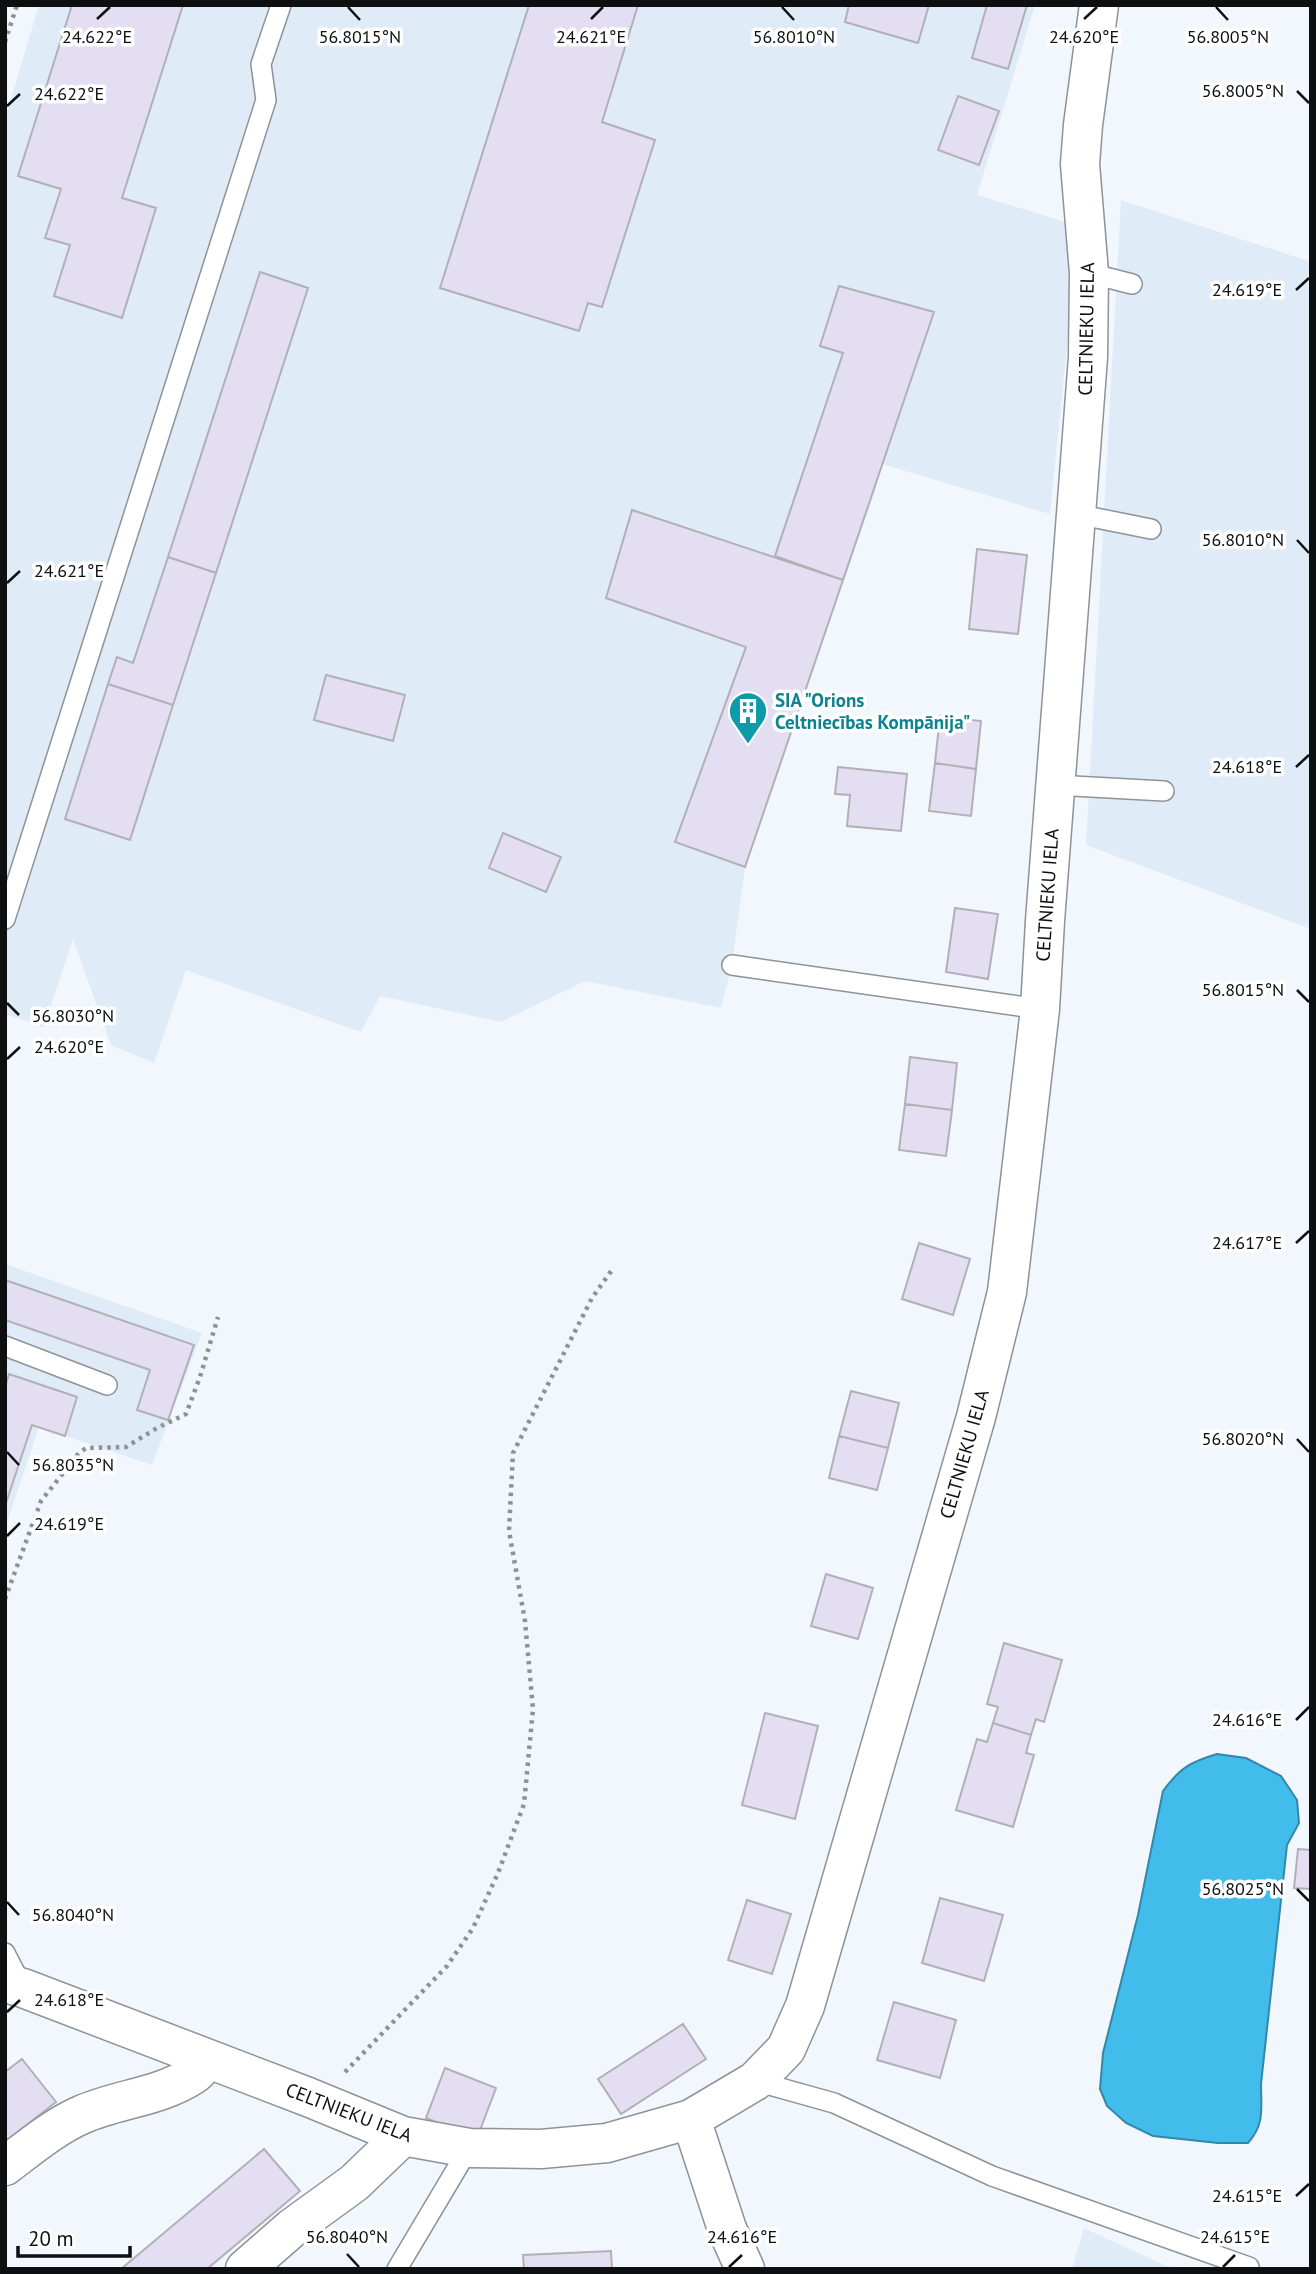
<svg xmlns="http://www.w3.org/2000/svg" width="1316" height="2274" font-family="'PT Sans',sans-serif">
<rect width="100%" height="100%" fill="#f1f7fc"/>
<path fill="#dfebf6" d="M39,5h996l-58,190 92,28 6,44 -25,247 -168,-50 -7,27 -130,376 -13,97 -11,44 -136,-27 -84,41 -121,-26 -19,36 -175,-62 -32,93 -43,-18 -38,-106 -29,88 -39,-13v-895z
M1121,200l190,62v667l-225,-84z
M5,1264l197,69 -50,132 -113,-38 -34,101z
M1084,2228l89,41h-101z"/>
<path fill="#42bceb" stroke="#3288a9" stroke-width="2" d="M1217,1754l29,4 35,18 16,24 2,23 -12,22 -26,239c0,25 4,40 -13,59h-30l-65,-7 -27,-13 -19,-17 -7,-17 3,-36 35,-138 25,-124c17,-23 27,-29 54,-37z"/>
<path fill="#e3def1" stroke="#b2b0b7" stroke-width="2" d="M72,5h111l-61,193 34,10 -34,110 -68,-22 16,-51 -25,-7 16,-49 -43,-13z
M529,5h109l-36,117 53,18 -53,167 -14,-4 -9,28 -139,-43z
M849,5h80l-11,38 -73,-21z
M987,5h40l-19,64 -36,-11z
M958,96l41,15 -20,54 -41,-15z
M260,272l48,16 -92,285 -48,-16z
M839,286l95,26 -91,268 -68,-24 68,-203 -23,-7z
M632,510l211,70 -98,287 -70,-25 71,-195 -140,-49z
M977,549l50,6 -9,79 -49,-5z
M168,557l48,16 -43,132 -65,-21 9,-27 16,6z
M326,675l79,20 -12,46 -79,-21z
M108,684l65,21 -43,135 -65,-21z
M940,716l41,5 -5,48 -41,-6z
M935,763l41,6 -5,47 -42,-5z
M838,767l69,7 -6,57 -54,-5 3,-31 -15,-1z
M503,833l58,24 -15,35 -57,-24z
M955,908l43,6 -10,65 -42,-7z
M910,1057l47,6 -5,47 -47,-6z
M905,1104l47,6 -6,46 -47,-6z
M919,1243l51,16 -17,56 -51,-16z
M5,1280l189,65 -26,75 -31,-10 13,-40 -145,-50z
M9,1374l68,23 -12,39 -33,-11 -27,81v-119z
M851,1391l48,12 -11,45 -49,-12z
M839,1436l49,12 -11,42 -48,-12z
M826,1574l47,14 -15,51 -47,-13z
M1004,1643l58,17 -18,62 -8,-3 -5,16 -38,-12 5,-16 -11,-3z
M765,1713l53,13 -23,93 -53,-14z
M993,1723l38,12 -5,18 8,2 -21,72 -57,-17 21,-71 10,3z
M1298,1849l13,1v39l-17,-1z
M940,1898l63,17 -19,66 -62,-18z
M747,1900l44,14 -19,60 -44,-14z
M894,2002l62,18 -16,58 -63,-18z
M683,2024l23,35 -85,55 -23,-35z
M22,2059l34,43 -51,40v-70z
M445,2068l51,20 -19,50 -51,-20z
M264,2149l36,42 -93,78h-86z
M611,2251l1,18h-88l-1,-14z"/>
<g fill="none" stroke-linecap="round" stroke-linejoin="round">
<g stroke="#8d9397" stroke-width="22">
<path id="service" d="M1089,273l43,11
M1076,514l75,15
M1055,785l109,6
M5,919l261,-819 -5,-36 20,-59
M732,965l308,44
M5,1346l102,39
M5,1953l17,33
M755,2081l79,22 158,73 257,91
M397,2269l72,-121"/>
</g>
<g stroke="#8d9397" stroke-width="41">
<path id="minor" d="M5,1983l18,5 285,109 95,39 66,12 72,1 66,-6 84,-24 64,-38 31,-32 19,-43 171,-589 31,-125 33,-283 5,-88 43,-564 1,-84 -9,-109 3,-39 16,-120
M691,2119l36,110 18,40
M5,2166c24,-18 49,-39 76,-51 36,-16 79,-18 112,-40 6,-4 11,-11 15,-16
M245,2269l47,-41 62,-45 49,-47"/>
</g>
<path stroke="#8d9295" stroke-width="4.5" stroke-dasharray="3.5 5" stroke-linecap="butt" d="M5,42l12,-37
M5,1599l36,-98 38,-48 7,-5 40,-1 31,-19 29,-14 14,-37 18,-60
M345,2072l102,-106 26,-38 25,-55 26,-69 9,-95 -8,-88 -16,-90 4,-78 79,-155 22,-31"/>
<use href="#service" stroke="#fff" stroke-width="19"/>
<use href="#minor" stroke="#fff" stroke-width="38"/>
</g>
<path fill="none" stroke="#0d0f10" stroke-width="2.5" d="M348,7l12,13M782,7l12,13M1216,7l12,13M97,19l13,-12M591,19l12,-12M1084,19l13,-12M1297,91l12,12M7,106l13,-12M1296,290l13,-12M1297,540l12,13M7,583l13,-12M1296,767l13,-12M1297,990l12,12M7,1003l12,12M7,1059l13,-12M1296,1243l13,-12M1297,1439l12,13M7,1452l12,13M7,1536l13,-13M1296,1720l13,-13M1297,1889l12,12M7,1902l12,13M7,2012l13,-12M1296,2196l13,-12M347,2254l12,13M729,2267l13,-12M1223,2267l12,-12"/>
<defs>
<g id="building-pin" transform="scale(2.0125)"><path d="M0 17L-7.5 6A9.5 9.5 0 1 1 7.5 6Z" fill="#0f9aa8" stroke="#fff"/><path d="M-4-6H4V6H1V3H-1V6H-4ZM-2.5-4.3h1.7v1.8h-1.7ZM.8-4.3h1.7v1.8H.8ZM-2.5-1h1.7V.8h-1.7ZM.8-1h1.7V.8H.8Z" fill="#fff"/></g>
</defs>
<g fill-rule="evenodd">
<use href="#building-pin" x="748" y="711"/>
</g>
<g text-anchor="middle" stroke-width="7" stroke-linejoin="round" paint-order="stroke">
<g font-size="19" fill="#0d0f10" stroke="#fff">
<text transform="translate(1086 329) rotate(-89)" y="7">CELTNIEKU IELA</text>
<text transform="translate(1047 895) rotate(-86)" y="7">CELTNIEKU IELA</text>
<text transform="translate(964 1454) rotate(-74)" y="7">CELTNIEKU IELA</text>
<text transform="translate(349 2112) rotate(21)" y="7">CELTNIEKU IELA</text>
</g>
<g font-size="19" font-weight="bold" fill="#0d838f" stroke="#fff" text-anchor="start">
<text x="775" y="707">SIA "Orions<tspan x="775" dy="22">Celtniecības Kompānija"</tspan></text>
</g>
</g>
<g font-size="18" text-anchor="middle" fill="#0d0f10" stroke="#fff" stroke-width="7" stroke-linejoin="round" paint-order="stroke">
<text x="97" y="43">24.622°E</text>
<text x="591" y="43">24.621°E</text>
<text x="1084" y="43">24.620°E</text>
<text x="360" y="43">56.8015°N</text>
<text x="794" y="43">56.8010°N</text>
<text x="1228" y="43">56.8005°N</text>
<text x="1243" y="97">56.8005°N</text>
<text x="69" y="100">24.622°E</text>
<text x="1247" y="296">24.619°E</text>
<text x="1243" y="546">56.8010°N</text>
<text x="69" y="577">24.621°E</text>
<text x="1247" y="773">24.618°E</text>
<text x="1243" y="996">56.8015°N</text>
<text x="73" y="1022">56.8030°N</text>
<text x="69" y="1053">24.620°E</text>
<text x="1247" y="1249">24.617°E</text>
<text x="1243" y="1445">56.8020°N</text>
<text x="73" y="1471">56.8035°N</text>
<text x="69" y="1530">24.619°E</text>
<text x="1247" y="1726">24.616°E</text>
<text x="1243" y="1895">56.8025°N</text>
<text x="73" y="1921">56.8040°N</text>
<text x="69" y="2006">24.618°E</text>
<text x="1247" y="2202">24.615°E</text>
<text x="347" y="2243">56.8040°N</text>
<text x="742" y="2243">24.616°E</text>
<text x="1235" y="2243">24.615°E</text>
</g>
<rect width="1316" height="2274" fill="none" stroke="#0d0f10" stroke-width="14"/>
<path d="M18 2246v10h112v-10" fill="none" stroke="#0d0f10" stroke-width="3.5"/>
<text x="28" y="2246" font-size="21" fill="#0d0f10" stroke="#ffffff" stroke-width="5" paint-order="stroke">20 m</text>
</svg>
